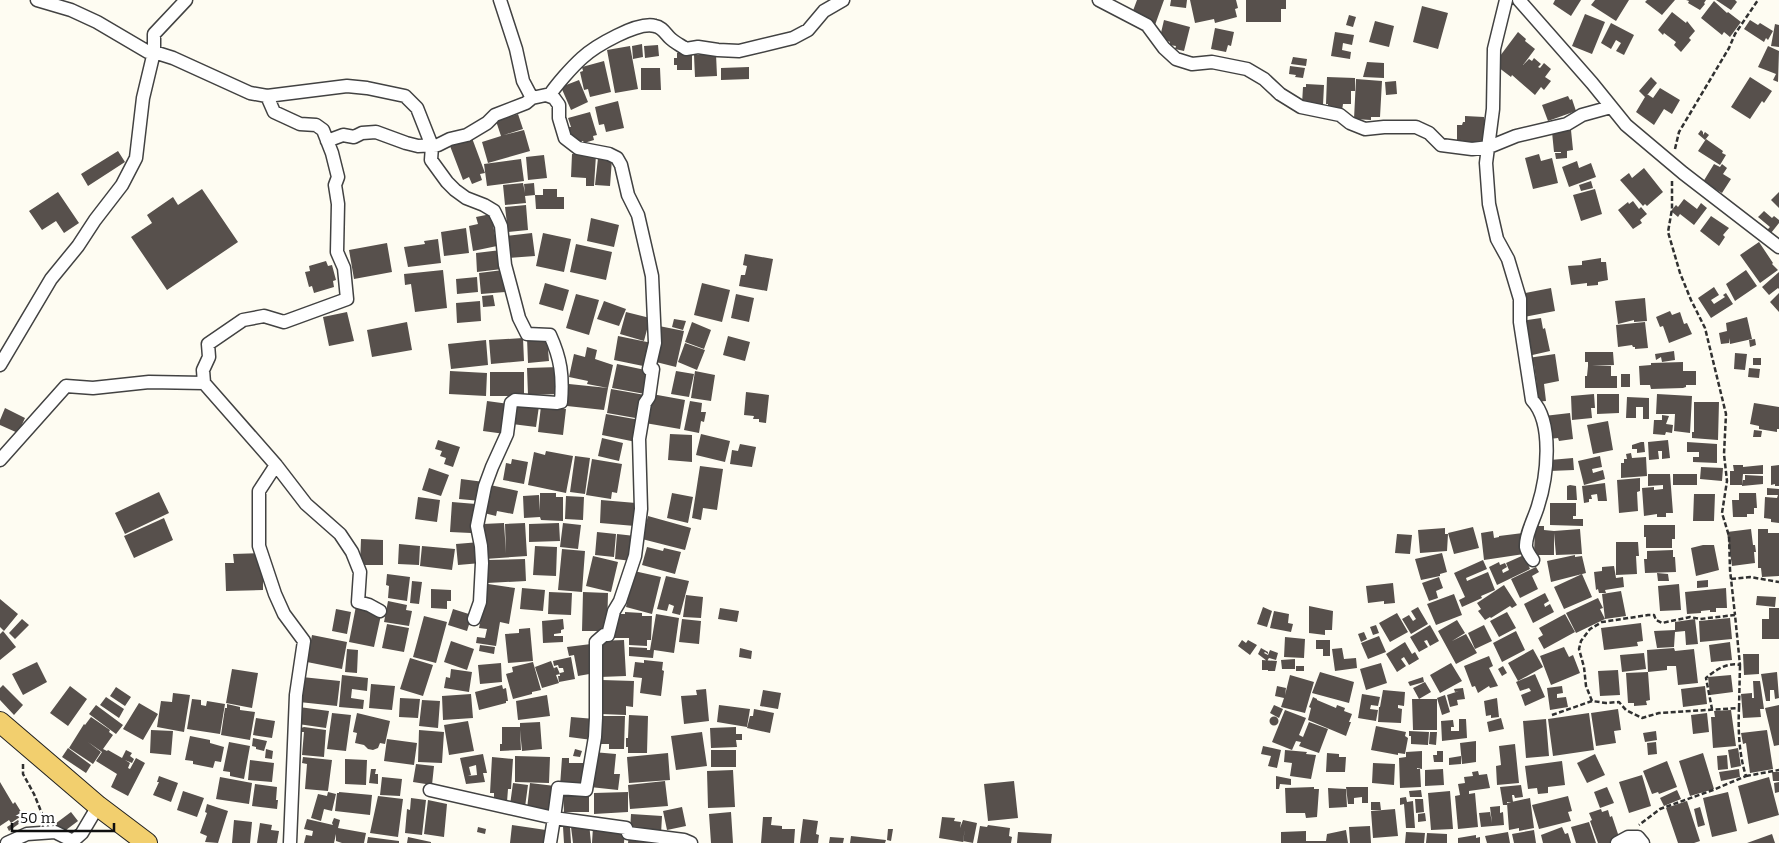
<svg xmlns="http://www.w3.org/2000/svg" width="1779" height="843" font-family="Bitter,serif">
<rect width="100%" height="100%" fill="#fefcf2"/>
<path fill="#57504c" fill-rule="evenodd" d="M1137,0h27l-9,25 -24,-9z
M1171,0h16l-1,8 -16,-2z
M1190,0h46l2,8 -3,1 2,8 -22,6 -1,-4 -19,4z
M1246,0h40v9h-5v13h-35z
M1555,0h26l-10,16 -18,-12z
M1595,0h34l-13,21 -25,-16z
M1647,0h28l-13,15 -17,-13z
M1686,0h20l-2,3 1,1 -5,6 -12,-7 1,-2z
M1716,0h19l2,2 -6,8z
M1714,1l13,12 1,-1 13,10 -11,15 -6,-5 -2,3 -21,-17z
M1422,6l26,7 -10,36 -25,-7z
M1672,12l14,11 1,-2 8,10 -6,7 2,2 -10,12 -7,-7 2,-3 -12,-9 -1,2 -5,-5z
M1585,14l20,8 -13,32 -20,-8z
M1349,15l7,2 -3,10 -7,-2z
M1164,20l26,7 -6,24 -9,-2 1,-3 -7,-1 1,-3 -10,-5z
M1750,20l8,5 2,-2 13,8 -5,9 -2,-2 -2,4 -20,-13z
M1375,21l19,5 -5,21 -20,-5z
M1611,23l23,12 -10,20 -8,-4 5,-8 -5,-3 -5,9 -10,-6z
M1775,24l4,1v22l-8,-1z
M1215,28l19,4 -3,14 -3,-1 -2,7 -15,-3z
M1335,32l19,3 -2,10 -9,-2 -1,7 9,2 -1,7 -19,-3z
M1518,32l8,7 -1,2 10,8 -12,16 6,-6 3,2 2,-3 7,6 -3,3 2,1 4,-5 7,6 -6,8 6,4 -7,9 -3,-3 -6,8 -23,-20 -1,2 -17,-13z
M642,44l1,13 -10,2 -1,-13z
M658,45l1,11 -14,2 -1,-12z
M630,46l8,43 -23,4 -8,-43z
M1768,46l11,5 -1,31 -5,-2 3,-6 -18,-7z
M677,53h15v17h-15v-5h-3v-7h3z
M716,54l1,22 -22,1 -1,-22z
M1293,57l14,2 -1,7 -15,-2z
M604,61l7,31 -21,5 -2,-8 -4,1 -4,-18 3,-1 -1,-4z
M1367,62l17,1v15l-21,-1z
M1290,66l15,2 -2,10 -8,-1 1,-2 -7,-1z
M749,67v12l-28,1v-12z
M641,68h19l1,22h-20z
M1327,77l28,1v13h-4v13h-8l-1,7h-14v-7h-2z
M1651,77l6,6 -9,11h-1l6,4 7,-10 20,12 -8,14 -8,-5 -10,16 -18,-13 9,-15 -6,-6z
M1750,77l22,14 -8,12 -2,-2 -12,18 -19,-12z
M1356,79l26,2 -2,36h-9v3l-17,-1z
M579,80l9,22 -17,8 -10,-23z
M1396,81l1,13 -11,1 -1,-13z
M1306,84l18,1 -1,20 -21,-1 1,-17h3z
M1568,96l2,4 2,-1 4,12 -28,10 -6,-16z
M618,101l6,27 -18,4 -2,-8 -5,1 -4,-18z
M590,112l7,23 -4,1 1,4 -10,3 -1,-2 -6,1 -1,-4 -5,2 -4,-13h4l-3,-9z
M518,114l5,15 -19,6 20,-5 6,21 -42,12 -6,-21 19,-6 -5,-15z
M1465,116l19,1v6h3l-4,18h-6v2l-20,-3v-15h5l1,-3h2z
M1571,130l2,20 -6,1v7l-11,1 -1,-6h6v-1h-7l-2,-20z
M1701,130l2,2v3l2,-3 4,3 -4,5 -7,-6z
M472,138l13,35 -5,1 2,6 -10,4 -3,-7 -6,3 -13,-34z
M1706,139l17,12 -1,2 4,2 -6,10 -22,-14z
M118,151l7,11 -37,24 -7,-12z
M572,154l24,1 -2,31h-8v-8l-15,-1z
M1539,154l2,7 11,-3 6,25 -25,6 -8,-31z
M544,155l3,23 -19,2 -2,-23z
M598,158l14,1 -2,27 -15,-1z
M521,159l3,22 -37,5 -3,-22z
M1577,161l2,7 12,-5 5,14 -27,10 -7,-20z
M1714,164l6,3 2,-3 5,4 -4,6 8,5 -9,14 -19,-11z
M1644,168l19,24 -16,14 -2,-2 -2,2 -23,-26 9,-7 3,5z
M1591,181l2,7 -12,3 -2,-6z
M523,183l2,10 -1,-9 10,-1 1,12 -10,1 1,7 -21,2 -2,-20z
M202,189l36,53 -71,48 -36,-53 21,-14 -5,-8 26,-18 5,8z
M543,189h14v8h7v12h-28l-1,-14h8z
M1595,189l7,25 -21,7 -8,-26z
M58,192l21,31 -15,10 -8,-12 -14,9 -13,-19z
M1779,192v16l-8,-8z
M1684,199l13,10 4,-6 6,5 -13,17 -14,-11 -2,3 -7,-6 5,-6 2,2z
M1633,201l6,8 2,-2 6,7 -7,6 2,3 -9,6 -15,-19 10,-8 1,2z
M526,205l2,25 -20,2 -3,-25z
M1764,211l8,7 2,-2 5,4v3l-8,10 -4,-3 3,-3 -12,-10z
M491,214l6,32 -24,5 -4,-25 9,-2 -2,-7z
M1711,216l18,12 -6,7 2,2 -6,9 -19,-15z
M591,218l28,7 -5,22 -27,-6z
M466,228l3,25 -25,3 -3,-24z
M532,233l3,23 -27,2 -2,-22z
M543,233l28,6 -7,33 -28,-6z
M438,239l3,24 -33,4 -4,-20 21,-3 -1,-3z
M1759,242l14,21 -1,1 6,6 -18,13 -20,-28z
M387,243l5,29 -38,7 -5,-29z
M576,244l36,8 -6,28 -36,-8z
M501,250l1,19 -25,3 -1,-19z
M745,254l28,5 -6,32 -28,-5 2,-11h4l2,-9 -4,-1z
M1601,258v4h5l2,18 -10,2v3l-11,1v-3l-16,2 -3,-19 14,-1v-4z
M326,261l2,5 4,-1 4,15 -3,1 1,6 -20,6 -2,-7 -3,1 -4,-15 5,-1 -1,-5z
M443,270l4,38 -32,4 -4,-28 -6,1 -1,-11z
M503,270l2,22 -24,2 -2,-21z
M1746,270l11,16 -22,15 -9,-17z
M1779,272v17l-1,-1 -9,7 -7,-8z
M477,277l1,15 -21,2 -1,-15z
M545,283l24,7 -6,21 -24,-7z
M702,283l28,7 -8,32 -28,-7z
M1714,287l5,8 -8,5 3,4 11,-7 -2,-2 3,-2 7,11 -22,14 -13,-20z
M1551,288l4,23 -31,6 -4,-23z
M1779,293v19l-9,-10z
M576,294l23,6 -10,35 -23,-7z
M736,294l18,4 -5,24 -18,-4z
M493,295l2,11 -12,1 -1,-11z
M1645,298l2,23 -13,1v-2l-16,4 -3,-23z
M480,301l1,20 -24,2 -1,-20z
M604,301l22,8 -7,17 -22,-7z
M1670,311l2,4 8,-3 4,12 3,-1 5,11 -23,9 -6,-17 -3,1 -4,-10z
M347,312l7,29 -25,5 -6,-29z
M626,312l24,6 -6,23 -24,-7z
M1747,317l5,22 -22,5 -1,-6v5l-8,1 -2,-11 8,-2 -1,-8z
M1541,318l2,11 2,-1 5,23 -22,5 -7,-35z
M674,319l12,2 -3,9 -11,-3z
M407,322l5,28 -40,7 -5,-27z
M692,322l19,8 -7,19 -19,-7z
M1645,322l3,26 -13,1v-2h-2l-1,-2 -14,2 -2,-22z
M659,326l25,5 -8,36 -24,-6z
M618,336l34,7 -4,24 -34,-7z
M728,336l22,6 -5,19 -22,-6z
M547,337l2,24 -21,2 -1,-25z
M523,338l1,23 -33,3 -2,-24z
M1755,339l1,6 -6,2 -1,-7z
M486,340l2,25 -37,4 -3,-25z
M685,343l20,7 -8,20 -19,-8z
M587,347l10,3 -2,9 18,6 -5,23 -21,-4 1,-3 -19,-4 5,-23 11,3z
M1674,351l1,9 -13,2 -1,-5 -5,3 -1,-6z
M1585,352h28l1,13 -22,1h19v10h6v12h-32v-12h2l1,-10v-4h-3z
M1735,353l12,1 -2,16 -11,-1z
M1555,354l4,27 -15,3 2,17 -11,1 -2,-16h4l-3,-21h-5l-1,-7z
M1753,358h8v7h-8z
M1683,362v9h13v14h-10v2l-3,1 -32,1 -1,-4h-10l-1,-19 12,-1v-2z
M617,364l33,7 -5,23 -33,-6z
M559,367l1,27 -32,1 -1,-27z
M1749,368l11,1 -1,9 -11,-1z
M450,371l37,2 -1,23 -37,-2z
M676,371l18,3 -5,23 -18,-3z
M695,371l20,4 -4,26 -20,-3z
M490,372h34v24h-34z
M1621,374h9v13h-9z
M569,384l39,4 -4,22 -37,-4z
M611,389l34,6 -4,24 -34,-6z
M746,392l23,3 -3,28 -7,-1v-3h-6l1,-3 -10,-1z
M652,394l33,6 -5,29 -35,-6z
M1594,394l1,14h-4l1,10 -20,2 -1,-24z
M1597,394h22v19l-22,1z
M1657,394l35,2 -2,37 -16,-2 1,-17h-19z
M1627,397l22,1v21h-6v-12h-7v11h-10z
M487,401l22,3 -4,30 -22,-3z
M690,401l12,2 -1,9h5l-2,10 -3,-1 -2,12 -15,-3z
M1694,402h25l-1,38 -26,-2v-6h2z
M515,403l24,3 -3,21 -24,-3z
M1754,403l25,4v22h-2v3l-18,-3v-3l-9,-2z
M541,406l25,3 -3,26 -25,-3z
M5,408l20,10 -7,15 -18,-8v-5z
M1570,413l3,26 -14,2 -1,-3 -9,1 -5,-23z
M606,414l34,6 -4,22 -34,-7z
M1662,415l7,1 -3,8 7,1 -1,8 -6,-1 -1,3 -12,-1 1,-14h8z
M1608,421l5,29 -20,4 -6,-29z
M1754,430l8,1 -1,6h-8z
M670,434l22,1v27l-24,-2z
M701,434l29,7 -5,21 -29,-7z
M602,438l21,5 -4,18 -21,-5z
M438,440l22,7 -7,20 -9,-3 2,-6 -6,-2 2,-5 -7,-2z
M1668,440l2,18 -8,1v-8h-4l1,8 -10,1 -1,-18z
M1641,442h3l1,10 -8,1v-4h-5v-4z
M1687,442l30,2v19l-24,-1v-5h6v-5h-12z
M740,444l16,3 -4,20 -22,-3 2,-14 6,1z
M546,451l27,5 -7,37 -38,-8 6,-33 11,3z
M1631,453l1,5 14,-1 1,19 -26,2v-15h3v-4h3l-1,-5z
M575,456l15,2 -5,36 -15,-2z
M1600,456l2,11 -10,2 1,4 10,-3 2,9 -21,6 -6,-24z
M1573,458l1,12 -24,1v-11z
M512,459l16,3 -4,22 -21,-4 3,-17 5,1z
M592,459l30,5 -5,29 -5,-1 -1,7 -25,-4z
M1733,465h10v2l20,-2v9h-20l-1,11h-12v-14h4z
M1779,465v21h-4v-2l-4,1v-19z
M700,466l23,3 -6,41 -14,-2 -2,12 -9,-2z
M1701,467l22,1 -1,13 -22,-2z
M429,468l20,7 -8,21 -19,-6z
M1648,474h22l3,39h-7v4h-9v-3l-13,2 -2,-28 12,-1v3l9,-1v-4l-15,1z
M1673,474h24v11h-24z
M1745,475l18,1v8l-21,2v-6h3z
M1640,478v13l-3,1 1,19 -19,2 -2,-33z
M461,479l23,3 -3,19 -22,-2z
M1605,483l2,18h-9l-1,-7 -6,1 1,4h-3v3l-5,1 -2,-17z
M490,485l28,6 -5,23 -16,-3 -1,5 -12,-3z
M1570,485l6,1 1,14h-10v-14z
M1767,488l12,1v34l-8,-1v-3l-7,-1 1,-21 12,1 1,-3h-11z
M159,492l10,21 -44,21 -10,-21z
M540,493h16v4h7v24l-22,-1 -1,-3 -16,1 -1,-22 16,-1 1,16z
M672,493l21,4 -5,26 -21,-5z
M1739,493h17l1,15h-3v6h-7v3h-14l-1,-17h7z
M1694,494h21l-1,27h-21z
M566,496l18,1 -1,23 -18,-1z
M418,497l22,3 -3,22 -22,-3z
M601,500l35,3 -1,23 -35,-3z
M452,502l24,2 -5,29 -21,-1z
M1550,503h26v13h-3v3h10v7l-33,-1z
M648,516l43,12 -6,22 -43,-11z
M164,518l9,22 -39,18 -10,-22z
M504,523l2,30 -1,-29 20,-1 2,33 -42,3 -2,-35z
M559,523l1,18 -31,1v-18z
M563,523l18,2 -3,24 -18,-2z
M1644,525h31v14h-3v9h-26v-11h-2z
M1535,526h9v4l10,1 26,-2 2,25 -26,1 -2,-22v22h-20z
M1473,527l6,21 -25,6 -6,-21z
M1445,528v6h3l-1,17 -27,2 -2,-23z
M1751,529l2,16h2l1,7h-2l1,11 -23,3 -5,-34z
M1758,529h10v4h11v43l-17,1 -1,-9h-3z
M1493,531l1,7 5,-1v-1l24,-3 1,21 -40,6 -3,-27z
M597,532l19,2 -2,23 -19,-2z
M617,534l18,2 -3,25 -17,-2z
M1397,534l15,1 -2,19 -15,-1z
M361,539l22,1v25h-23z
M480,542l1,21 -23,2 -2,-21z
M1616,542h22l1,14h-3l1,18 -21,1z
M399,544l21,2 -1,19 -21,-1z
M1703,545h11l5,25 -23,6 -5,-28z
M422,546l33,3 -3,21 -32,-4z
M535,546l22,1 -1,29 -23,-1z
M647,547l16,4 1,-3 17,4 -6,22 -33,-9z
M562,549l23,2 -3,41 -24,-2z
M1673,550v7h2l1,15 -31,1 -1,-14h3v-8z
M263,553v37l-37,1 -1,-28h9l-1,-9z
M1442,553l5,19 -7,2v2l-19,4 -6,-21z
M1524,555l6,14 -33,16 -8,-18 10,-5 1,3 5,-2 2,4 -5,3 1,3 6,-3 -3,-7z
M1575,555v2l7,-1 4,17 -35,9 -4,-21z
M593,556l25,6 -7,30 -25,-6z
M525,559l1,22 -39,2v-23z
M1483,560l4,9 -21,9 1,3 21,-9 7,18 -14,6 1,2 -20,9 -3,-7 6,-3 -11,-24z
M1614,566l2,12 7,-1 1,10 -19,3 1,3h-7l-1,-4 -2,1 -2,-18 8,-1v-4z
M1536,567l3,5 -7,4 6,13 -18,9 -9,-19z
M634,571l27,6 -9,37 -26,-7z
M1657,573l11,1 1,7h-11z
M387,574l23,3 -3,24 -19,-3 1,-12 -3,-1z
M1582,574l10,23 -28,12 -10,-22z
M666,576l23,5 -9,34 -8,-2 2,-7 -5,-2 -2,7 -10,-2z
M1439,577l4,11 -7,3 2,7 -9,3 -7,-18z
M1708,580v7l-11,1v-7z
M412,581l10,1 -3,22 -9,-1z
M1393,583l2,20 -11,1v-3l-16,2 -2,-17z
M488,584l27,4 -6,36 -9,-2 -4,24 -20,-3 1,-6 8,1 2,-9 -8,-1z
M1679,584l2,26 -21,1 -2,-25z
M1504,585l13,20 -5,3 -2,-2 -19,12 -1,-1 -5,3 -7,-9 3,-2 -4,-6z
M522,588l23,2 -2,21 -23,-2z
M1726,588l1,20h-11v4h-6v-2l-9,1v2l-14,1 -2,-22z
M431,589l20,1v11h-4v8l-16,-1z
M1621,591l5,25 -21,3 -3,-25z
M549,592l23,1 -1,22 -23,-1z
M583,592l25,1 -1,38h-25z
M1545,593l4,8 -5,3 1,3 5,-3 4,8 -21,11 -9,-19z
M1454,594l8,21 -26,10 -9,-21z
M686,595l17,2 -2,21 -18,-1z
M1757,596l19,1 -1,10 -19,-2z
M1598,598l5,10 -3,1 5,10 -29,14 -10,-20z
M0,599l18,15 -14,17 -4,-4z
M388,601l19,4 -1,5 6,1 -3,15 -25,-4z
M356,606l25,9 -7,32 -25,-5z
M1309,606l24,5 -1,19h-7v5l-16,-2z
M1263,607l9,4 -5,16 -10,-3z
M1418,607l10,17 -17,10 -9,-15 7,-4 4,6 3,-2 -5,-8z
M720,608l19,3 -2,11 -19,-3z
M1769,608h10v31h-17v-20h7z
M336,609l15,3 -4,22 -15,-3z
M453,609l19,6 -5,16 -19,-6z
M1274,611l15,3 -1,9 5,1 -2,8 -21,-4z
M625,612l17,1v3h10l-1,24h-4v6l-18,-1v-7h-15l1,-24h10z
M1507,612l9,16 -17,9 -9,-16z
M1397,613l11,19 -18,10 -11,-19z
M656,614l23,4 -5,35 -20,-3 -1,8 -24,-2v-9l18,1v2h3z
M1565,614l10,18 -31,17 -6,-11 5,-3 -4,-7z
M424,616l23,6 -11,41 -23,-6z
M1730,618l2,21 -32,3 -1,-21z
M22,619l7,6 -14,14 -6,-6z
M563,619l1,10 -3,1v3l-7,1v2h9v6l-20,1 -1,-22z
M682,619l19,2 -2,23 -20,-2z
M1695,619l3,25 -12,1 -1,-14 -10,1 -1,15 -17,1 -3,-17 21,-1v-8z
M1457,620l8,13 -13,8 14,-7 11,19 -21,11 -18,-33z
M1641,623l2,18 -6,1 1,4 -34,4 -3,-22z
M387,624l22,4 -5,24 -22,-4z
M1376,625l3,8 -6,2 -3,-8z
M1430,625l9,16 -9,5 -3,-6 -3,1 4,6 -9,5 -9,-15z
M1484,625l8,16 -17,8 -7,-16z
M530,628l3,33 -25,2 -3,-29 14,-1v-4z
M3,631l13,16 -16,13v-26z
M1516,631l9,19 -23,12 -9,-19z
M1364,632l3,7 -6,3 -3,-8z
M312,635l35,7 -5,27 -35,-7z
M1379,636l7,16 -18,7 -7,-16z
M1285,637l20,2 -1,19 -20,-1z
M624,640l2,36 -26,1 -2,-36z
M1242,640l4,3 2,-3 9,5 -7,10 -12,-9z
M1316,640h14v16h-7v-7h-7z
M451,641l23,8 -7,21 -23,-8z
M1405,642l7,12 3,-2 4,7 -10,6 -5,-8 -3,2 5,7 -9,6 -11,-18z
M1730,642l2,18 -21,2 -2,-17z
M591,644l4,29 -17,3 -4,-21 -5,1 -2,-9z
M480,645l15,2 -1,7 -15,-3z
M1564,647l5,10 4,-2 7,18 -29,12 -11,-29z
M740,648l12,3 -1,8 -12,-2z
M1261,648l7,4v2l-3,-2 -1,1 4,2 2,-5 8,3 -2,7 -7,-2 -2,3 -9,-7z
M1342,648l2,11 12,-1 1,10 -22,3 -3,-22z
M1674,648l1,3 19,-2 4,34 -20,2 -2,-19h-9v4l-19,2 -1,-22z
M347,649l11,1 -1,23 -12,-1z
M1533,649l10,18 -25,14 -10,-18z
M1644,653l2,16 -24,3 -2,-17z
M1743,654h16v20l-15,1z
M1489,656l4,10 -4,2 9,18 -8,2 -1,-2 -11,7 -3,-7 -3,1 -8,-21z
M571,657l4,22 -16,3 -1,-6h2v-3l4,-1 -1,-4h-4l-1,-3 -4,1 -1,-5z
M410,658l23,7 -10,31 -23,-7z
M1295,659v10h-13l-1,-9z
M644,660l19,2 -1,8 2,1 -3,25 -21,-3 2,-15 -9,-1 2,-15 9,1z
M1262,660l15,1 -2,10h-7v-1h-6z
M551,661l4,10 -1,-3 3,-1 3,7 -4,1 3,8 -17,5 -7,-21z
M37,662l10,20 -24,13 -11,-21z
M533,662l8,28 -9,2v2l-19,5 -7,-25 7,-2 -1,-5z
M501,663l1,19 -22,2 -2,-19z
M1381,663l6,20 -21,7 -6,-21z
M1451,663l11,18 -22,12 -10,-18z
M1296,666h8v5h-8z
M1503,666l4,7 -5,3 -4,-7z
M232,669l26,4 -6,35 -26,-5z
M451,669l21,3 -3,20 -25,-4 2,-11 4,1z
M1618,670l2,25 -20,1 -2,-25z
M1320,672l34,10 -5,21 -37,-10z
M1648,672l2,28 -4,1 1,4 -13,1v-3h-6l-2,-30z
M1777,672l2,26 -4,1 -1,-9h-4v11h-4l-5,-27z
M1535,674l10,23 -20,9 -4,-11 10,-4 -2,-3 -9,3 -4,-9z
M342,675l26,3 -1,13 -15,-2 -1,9 13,2 -1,9 -24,-2z
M1290,675l24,7 -9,31 -24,-6 3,-9 -9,-2 2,-10 9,2 -1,7z
M1731,675l2,17 -23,3 -2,-18z
M302,677l38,4 -3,25 -38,-4z
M1423,677l1,5 -14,4 -2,-4z
M602,680l32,1 -1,26 -7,-1v9l-25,-1z
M1753,681h7l4,28h-4l1,8 -18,1 -2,-24 11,-1v5h2z
M1425,682l6,10 -12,7 -6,-11z
M371,684l24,2 -3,24 -23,-2z
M3,685l20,20 -9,10 -14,-15v-12z
M502,685l1,4 3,-1 2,13h-2v2l-27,7 -4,-18z
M70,686l17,13 -19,27 -18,-13z
M1562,686l1,7 -6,1v4l9,-1 2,10 -18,3 -3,-22z
M1705,686l2,18 -24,3 -2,-18z
M116,687l15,10 -6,9 -15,-10z
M1463,688l2,11 -8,1 1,5 -8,2 -3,-12 12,-4 -4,1 -1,-3z
M706,689l3,32 -25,3 -3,-28 16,-1 -1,-5z
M763,690l18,3 -3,16 -18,-3z
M1383,690l22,2 -1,14 -6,-1v3l4,1 -1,14 -23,-1 1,-15h1z
M173,693l17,2 -6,37 -27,-5 4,-26 11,1z
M471,694l2,24 -30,2 -1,-24z
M1362,694l18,3 -2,9 -7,-1 -1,4 8,1 -2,11 -18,-3z
M547,695l3,21 -32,4 -2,-19z
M1445,695l5,17 -8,3 -5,-17z
M106,697l18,12 -5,9 -19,-13z
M1313,697l4,2v1l19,8 1,-3 8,3 -1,3 8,3 -3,8h2l-5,14 -38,-16 3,-12 -2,-1z
M400,698l20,1 -2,19 -19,-1z
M1497,698l2,19 -8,1v-3l-5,1 -2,-15z
M192,699l9,1v5l5,1 1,-5 18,3 -5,30 -33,-5z
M1412,699h25v31h-24z
M422,700l18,1 -2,27 -19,-2z
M139,703l19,11 -15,26 -20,-11z
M227,704l13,3v3l15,2 -5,28 -29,-5 4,-27h2z
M96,705l27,20 -7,9 -27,-20z
M719,705l31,4 -3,18 -30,-5z
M1274,705l9,4 -4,9 -9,-5z
M1779,705v40l-5,1 -9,-38z
M299,707l30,4 -3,17 -28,-4z
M754,709l20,4 -4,20 -23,-5 3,-12h3z
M1618,709l3,21 -7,1 2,12 -20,3 -5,-33z
M1285,710l21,8 -7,17 4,2 6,-15 19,7 -9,24 -20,-7 2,-4 -5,-1 -4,9 -20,-8z
M1731,710l5,36 -23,2 -2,-31h4l-1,-6z
M332,713l19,2 -5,36 -19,-2z
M357,713l33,8 -5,23 -5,-1 -2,5 -5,2 -5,-1 -4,-4 -9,-2 2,-10 -4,-1z
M1589,713l5,37 -41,6 -5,-37z
M1707,713l2,19 -16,2 -2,-19z
M629,715l19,1 -1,37h-19v-6h-2v-9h2z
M600,716h25l-1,33h-15v-5h-10z
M1269.5 721a4.5 4.5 0 1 1 9 0a4.5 4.5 0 1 1-9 0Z
M91,717l19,13 -1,2 4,3 -10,14 4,2 1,-1 14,8 4,-8 6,3 -2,3 4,3 -2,4 -7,-3 5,3 -2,5 2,1 6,-11 9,5 -17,33 -17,-9 6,-13 -21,-13 6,-9 -14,-10 13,10 -8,12 -24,-16 15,-24 1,1z
M571,717l24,2 -3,21 -23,-3z
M256,718l19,3 -3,17 -19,-3z
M1501,718l3,11 -15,3 -2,-10z
M1459,719h7l1,19 -25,3 -1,-20 12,-1 1,7h-3v4h8z
M1546,719l3,37 -23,2 -3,-37z
M468,721l6,30 -25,4 -5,-30z
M540,722l2,27 -20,2 -2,-21 1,20 -21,1v-7h2v-17h18v-4z
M1376,726l30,6 -1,4 3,2 -3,16 -7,-1v2l-27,-5z
M304,727l22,3 -2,27 -22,-2 2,-23h-3v-4z
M736,727v7h6v6h-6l1,7 -26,1 -1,-20z
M151,730l22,1 -2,24 -21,-2z
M419,730l25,2 -2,31 -24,-1z
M1767,730l6,39 -23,4 -4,-30 -3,1 -2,-11z
M1409,731l20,1 -1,13 -17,-1v-8h-2z
M1656,731l1,9 -12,2 -2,-9z
M702,732l5,34 -31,4 -5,-34z
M1430,732h7l-1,13 -7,-1z
M190,736l20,4v3l14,4 -3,15 -6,-1 -2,7 -20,-4v-3l-8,-1z
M253,738l14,3 -3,10 -8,-2v-2l-4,-1z
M387,739l30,4 -3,22 -30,-4z
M1476,741v21l-14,2 -2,-21z
M229,742l21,4 -6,33 -14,-3v-4l-7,-1z
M1656,742l1,12 -9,1 -1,-12z
M1515,744l4,39 -22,2 -1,-19 5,-1 -2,-19z
M1263,746l18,4 -4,18 -9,-2 3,-10 -10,-2z
M68,748l23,17 -5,8 -24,-16z
M1738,748l3,18 -10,2 -3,-18z
M266,749l7,2 -1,8 -7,-1z
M575,749l7,2 -2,6 -7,-1z
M711,750h25v17h-25z
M1285,750l22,2 -1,2 10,1 -5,24 -21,-3 2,-13 -8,-1z
M1422,751v18l-5,-1v1h3l1,18 -21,1 -1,-30 7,-1v-5z
M1437,751h6v11h-9l-1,-7h4z
M593,752l23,2 -2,20h6l-2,16 -28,-3z
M668,753l2,27 -41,3 -2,-26z
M1327,753l12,1v3h7l-1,15h-19z
M1703,753l11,36 -24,7 -11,-35z
M483,754l4,19h-4l2,9 -19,2 -6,-26zM476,765l1,10 -9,1 3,-1 -2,-8z
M1595,754l10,21 -18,8 -10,-20z
M1727,755l1,14 -10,1 -1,-14z
M515,756l35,1 -1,26 -34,-1z
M1461,756v8l-12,1v-7z
M303,757l29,3 -4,31 -23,-2 2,-25 -5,-1z
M492,757l21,2 -2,30h-3l-1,13 -13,-1v-8h-4z
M562,758h7v5h18l-4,24 -23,-1z
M345,759l22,1 -1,25 -21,-1z
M250,760l24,3 -2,19 -24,-2z
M1562,761l3,24 -17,2v6l-10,1 -1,-6 -9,1 -3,-23z
M1667,761l10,26 -18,7 -1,-2 -6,2 -9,-23z
M1373,763l22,1 -1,21 -22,-2z
M416,764l18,2 -2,19 -19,-3z
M371,769h5l-1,5h3v10l-9,-1z
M1443,769l1,16 -19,1v-16z
M1739,769l1,8 -19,4 -2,-9z
M733,770l2,37 -27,1 -1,-37z
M1478,771l1,4 8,-1 3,14 -21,3v3l6,-1 3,34 -20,2 -3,-33 5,-1 -2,-11 7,-1 -1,-6 9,-1 -1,-4z
M1772,772h7v9h-6z
M1642,775l9,31 -22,7 -10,-31z
M159,776l19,7 -7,19 -18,-7 6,-13h-2z
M1276,776l15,3v6l-11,-1 -1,5h-3z
M220,777l32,6 -3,21 -33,-5z
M382,777l20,2 -2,17 -20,-1z
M1769,777l10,38 -31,9 -10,-38z
M665,781l3,25 -38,3 -2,-24z
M1014,781l4,37 -30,3 -4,-37z
M0,782l13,22 2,-2 8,13 -12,8 -2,-3 -9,6z
M1779,782v10l-4,1 -1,-10z
M513,783l15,2 -3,22 -15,-2z
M530,783l25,3 -3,26 -25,-3z
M255,784l22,3 -1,13h2l-1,9 -25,-3z
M1521,785l2,12 -8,1 -1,-3h-2l1,7h-6v3h-4l-3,-18z
M1314,787v2h5l-2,28 -11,1 -1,-5h-19l-1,-25z
M1346,787h22v16h-6v-6l-8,1v6h-6z
M1607,787l7,16 -14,5 -6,-16z
M1328,788l18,1 1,18 -18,1z
M1421,790l1,7h-12l-1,-6z
M1677,790l4,9 -17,7 -4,-8z
M183,791l21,7 -7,19 -20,-7z
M1450,791l3,38 -22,1 -3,-37z
M328,792l8,2 -4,17 -8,-2 -3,12 -10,-3 7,-24 9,2z
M339,792l33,3 -2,20 -35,-4 2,-18h2z
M628,792v20l-34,2v-21z
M1728,792l9,39 -25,6 -9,-39z
M589,793v19h-25l-1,-18z
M378,796l25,3 -5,38 -28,-4z
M1568,796l4,15 -4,1 3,9 -32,8 -7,-24z
M1406,797l1,5 6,-1 2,27h-9l-2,-24 -4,1v-7z
M411,798l15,2 -4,35 -17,-2 2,-24 3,1z
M1530,798l4,30 -15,3v-3l-10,2 -2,-27z
M1415,799h8l1,13 -8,1z
M428,800l19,4 -3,33 -20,-3z
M1687,801l13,40 -6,2h-16l-12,-35z
M1371,802h9l1,8h-10z
M207,804l21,7 -10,32 -13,-1 2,-6 -7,-3 7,-20 -2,-1z
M1500,806v7l3,-1 1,13 -23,2 -2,-14 11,-1 2,11 -2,-16z
M682,807l4,19 -19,4 -4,-19z
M1700,807l5,18 -7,2 -4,-18z
M1395,809l3,27 -25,2 -2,-27z
M1601,809l1,3 6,-2 2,7 2,-1 8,24 -9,3h-13l-8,-22 2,-1 -3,-7z
M71,812l7,9 -16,12 -7,-9z
M731,812l2,31h-22l-2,-29z
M1425,813l1,8 -8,1v-8z
M631,814l31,2 -1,18 -31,-2z
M763,817h9l-1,8 11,1v3h13l-1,14h-33z
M942,817l13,1 -1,3 7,1 -1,6 3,-8 14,3 -4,20 -10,-2 2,-12 -2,13 -24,-4z
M334,818l6,2 -2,8 28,5 -2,10h-22l-6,-2v-7l-2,9h-30l2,-8 6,1 1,-5 -9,-2 3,-10 26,6 -1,-2z
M803,819l15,2 -2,13 3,1 -1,8h-18z
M18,820l2,3 -11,8 -2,-4z
M234,820l18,2 -2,21h-18z
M1589,822l7,21h-20l-5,-16z
M260,823l12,2 -1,5 8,1 -2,12h-20z
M589,823l2,20h-18l-2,-16z
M512,825l34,5 -2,13h-34z
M988,825l22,3 -1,8 3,1 -1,6h-34l3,-17 7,1z
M1370,826l1,17h-21l-1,-16z
M478,827l8,2 -1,5 -8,-2z
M563,827h7l1,16h-7z
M593,827l32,3 -1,13h-32z
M1562,827l3,7 3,-1 3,10h-28l-2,-8z
M888,829h5l-2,12 -4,-1z
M1346,830l2,13h-67v-11l25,-1v10h20l1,-7z
M1534,830l2,13h-22l-2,-9z
M1018,832l34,2 -1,9h-34z
M1406,832l19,1 -1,10h-19z
M1508,832l2,11h-23l-2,-7z
M1427,833l20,1v9h-21z
M1772,834l3,9h-28z
M629,835l34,8h-35z
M1476,835v3l4,-1v6h-22v-5z
M851,836l35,4 -1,3h-35z
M368,837l31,4v2h-32z
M408,837l23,5v1h-24z
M830,837l14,1 -1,5h-14z"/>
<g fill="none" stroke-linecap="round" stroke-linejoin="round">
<g stroke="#424242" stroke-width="15">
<path id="minor" d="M37,0l34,10 26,12 51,30h6l19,6 77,35 17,3 80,-10 20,2 38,8 12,12 15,38 -1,14 16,22 8,8 11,8 18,7 10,6 4,8 3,7 4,39 8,30 6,23 8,16 23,1c11,24 13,41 11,67l-4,1 -42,-3 -4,3 -4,31 -15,33 -7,19 -8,40 4,20 1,17 -2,39 -6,17
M500,0l16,49 7,32 9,17 14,-3 8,3 5,7v13l6,20 13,10 31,6 8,4 4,7 7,30 10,20 14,61 3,67 -6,26h4l-4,28 -4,6 -6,36 2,70 -6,47 -15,45 -6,10 -6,24h-4l-8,7v76l-1,19 -9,53 -28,-2 -4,30 72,10 2,5 56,7 7,3
M1099,0l48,25 17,23 12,11 16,5 20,-2 35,7 17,10 16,15 21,13 39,8 10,8 15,6 19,-2h32l13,6 12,12 31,4 17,-2 27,-11 51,-12 15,-9 29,-8
M1506,0l-12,49 -1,60 -7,54 3,41 8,35 11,20 12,40v23l12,78c22,23 15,78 6,106 -3,11 -13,29 -12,41 1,5 4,9 7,13
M1519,0l73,83 34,42 57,48 96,74
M549,96c7,-11 23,-29 33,-38 13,-12 56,-37 73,-32 7,1 10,7 15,12 4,4 10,7 16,11l12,-2 20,3 21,1 54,-13 15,-8 16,-19 19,-11
M327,141l16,-6 11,2 8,-4 14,-1 30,11 12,3 20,-1 12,-6 17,-4 20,-12 8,-8 31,-12 6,-5
M0,365l51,-86 27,-33 17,-26 27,-35 14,-27 7,-60 11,-46v-18l32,-34
M204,383l-1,-13 6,-13 -1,-13 35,-24 21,-4 20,6 63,-23 -3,-31 -7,-16 1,-48 -3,-19 3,-8 -6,-24 -9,-23 -7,-5 -16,-1 -26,-12 -7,-16
M0,460l66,-74 27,2 56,-6 55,1 72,82 30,39 34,30 12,18 8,20 -2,30 11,3 11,6
M276,465l-17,26v55l16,48 9,20 20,27 -8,54 -6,148
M430,790l124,28 -4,25
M7,843l20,-9 28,-2 18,9 9,-8 16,-27
M1617,843l11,-6h10l5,6"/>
</g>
<g stroke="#202020" stroke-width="22">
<path id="primary" d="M0,722l98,84 49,37"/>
</g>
<path stroke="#313131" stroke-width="2.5" stroke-dasharray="5 2.5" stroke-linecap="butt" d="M1675,149l4,-17 50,-84 6,-14 23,-34
M1672,181v28l-4,23 12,41 11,27 14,28 21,86 -2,40 3,27 -5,32 7,23 1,34 5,45
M1731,579l19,-2 29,5
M1592,701l-6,-15 -2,-19 -5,-18 2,-8 9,-12 12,-7 46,-7h6l2,5 6,3 28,-6 10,2 35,-4 5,50c-12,-3 -25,5 -34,13l6,31
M1739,708l1,-43
M1552,715l40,-14 14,2 13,-1 7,8 16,8 17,-5 80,-5c-1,21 0,47 7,68l-33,14 -53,19 -21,16
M23,764v10l11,20 11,27
M1746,776l33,-6"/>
<use href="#minor" stroke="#fff" stroke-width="12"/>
<use href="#primary" stroke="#f2cf6e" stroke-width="20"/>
</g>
<path d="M12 823v8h102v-8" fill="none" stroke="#0f0f0f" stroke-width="2.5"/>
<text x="20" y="823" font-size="15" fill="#0f0f0f" stroke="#ffffff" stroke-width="4" paint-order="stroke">50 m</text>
</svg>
